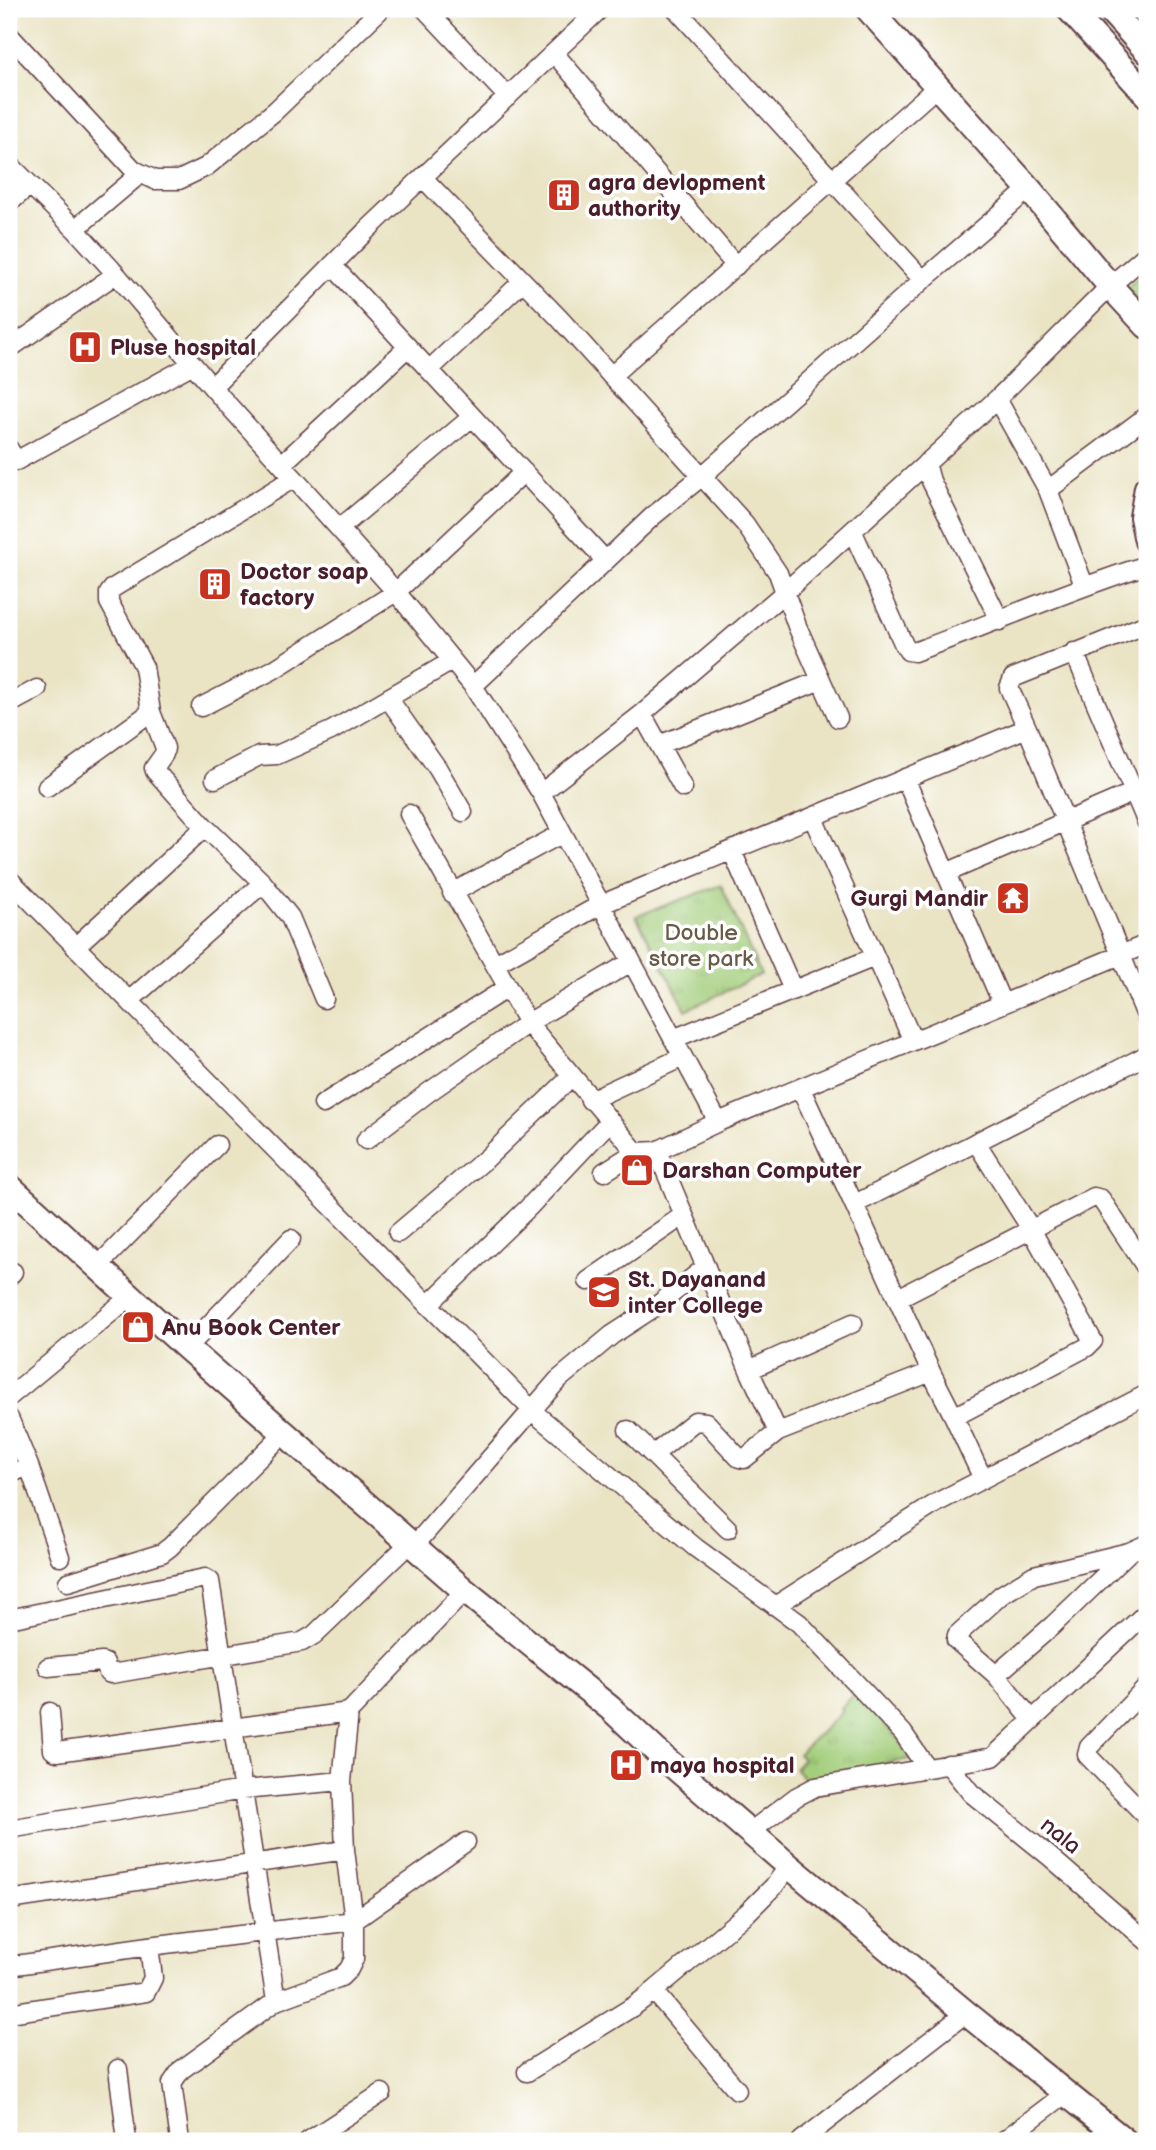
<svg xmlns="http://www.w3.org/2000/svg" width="1156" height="2150" font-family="'Balsamiq Sans',sans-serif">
<defs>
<pattern id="grass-tufts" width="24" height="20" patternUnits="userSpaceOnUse" patternTransform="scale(1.75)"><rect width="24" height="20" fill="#a3ce7b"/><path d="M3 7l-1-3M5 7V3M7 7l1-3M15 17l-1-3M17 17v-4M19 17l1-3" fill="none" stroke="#8eb06a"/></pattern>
</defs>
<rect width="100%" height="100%" fill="#fff"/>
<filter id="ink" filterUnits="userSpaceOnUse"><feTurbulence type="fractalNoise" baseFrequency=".0143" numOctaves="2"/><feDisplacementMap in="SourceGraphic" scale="14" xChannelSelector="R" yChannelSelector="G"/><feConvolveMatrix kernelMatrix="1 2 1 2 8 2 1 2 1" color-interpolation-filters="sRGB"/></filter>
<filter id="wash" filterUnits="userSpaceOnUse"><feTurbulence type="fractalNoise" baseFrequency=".00686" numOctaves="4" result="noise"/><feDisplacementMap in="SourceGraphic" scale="28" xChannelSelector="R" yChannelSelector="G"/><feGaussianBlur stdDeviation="1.57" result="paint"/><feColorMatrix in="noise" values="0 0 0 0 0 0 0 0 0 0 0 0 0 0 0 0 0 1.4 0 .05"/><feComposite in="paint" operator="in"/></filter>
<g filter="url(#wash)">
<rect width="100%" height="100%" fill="#eae4c5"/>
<path fill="url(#grass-tufts)" stroke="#767653" stroke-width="2" d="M1147,269v43l-20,-24z
M721,885l40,90 -75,35 -50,-94z
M857,1692l57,66 -108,22 -11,-12 8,-9 -5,-5 44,-42 -2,-4z"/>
</g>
<g filter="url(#ink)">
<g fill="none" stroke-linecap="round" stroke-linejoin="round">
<g stroke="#623d42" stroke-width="21">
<path id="street" d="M425,9l83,88
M676,9l247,271
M9,35l125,135 21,10h24l27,-13 69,-56 106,-102
M554,53l182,213
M9,164l66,65 41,45 96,113 184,205 77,94 68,107 177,329 429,-178
M423,178l136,140 186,206 33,49 19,53 41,92
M9,203l21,-18
M75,229l65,-55
M332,265l273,295
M9,349l107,-75
M429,370l94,-89
M611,376l327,-290
M212,387l153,-155 235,-223
M997,399l51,91 36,95
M9,449l7,12 177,-97
M926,463l5,18 69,140
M282,464l126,-117
M294,478l-181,110 -4,5v9l35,65 7,45 14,36 -1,6 -10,14 1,3 50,56 58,56 27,34 34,82
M1048,490l99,-74
M340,528l132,-111
M853,532l51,113 4,6 6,1c78,-28 154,-62 233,-87
M1074,652l73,171
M473,686l180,-170 48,-39 222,-197 106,-91
M388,698l50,71 25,43
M9,704l28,-15
M201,707l72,-37 123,-78 128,-120
M642,714l41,74
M1027,728l-18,-40 4,-10 134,-54
M659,745l162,-65
M905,778l97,225
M215,779l44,-23 18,-1 54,-24 121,-70
M47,787l104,-75
M541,793l101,-79 142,-121 213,-194 113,-113 37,-32
M409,814l119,209 108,129
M813,818l100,223
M732,851l61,139
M946,873l188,-81
M9,879l529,537 158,132 103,75 104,110 23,34
M452,893l109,-59
M75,947l130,-120
M495,964l105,-59 427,-177 120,290
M129,1001l134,-118
M673,1039l202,-82
M590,1100l93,-43
M323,1104l184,-116
M366,1140l63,-48 99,-69 103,-61
M657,1151l92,219 29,62
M604,1172l32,-20 21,-1 61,-29
M855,1204l292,-149
M398,1233l89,-75 84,-81
M98,1266l119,-121
M9,1276l4,-4
M588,1281l96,-66
M898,1298l196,-101 7,2 46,70
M428,1305l100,-97 81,-86
M187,1348l104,-109
M749,1370l104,-47
M931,1372l23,45 133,-70 6,-6 -62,-112 -55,-87
M9,1397l122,-101
M954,1417l29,62
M9,1418l20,48 31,91
M628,1430l100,99
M653,1455l42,-34 11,1 33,36 5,1 34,-27 153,-60 -130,-283
M9,1474l20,-8
M414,1546l144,-166 54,-45 43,-28 51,-40
M68,1582l94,-29 8,-6 114,-114
M775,1606l163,-104 209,-108
M9,1619l196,-41 5,3 66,420
M48,1667l54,-5 3,1 3,10 3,1 191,-32 12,-7 96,-92
M996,1675l57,-50 74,-71
M1147,1687l-58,60 -2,8 60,62
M50,1712l3,38 4,2 292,-40 -7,69 3,69 9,71v38l-5,10 -8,8 -65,24 -95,69 -9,13 8,58
M349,1712l116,-121
M1032,1720l-36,-45 -40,-35 1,-5 44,-40 33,-20 95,-23 18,-8
M948,1764l23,29 78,63 98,85
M9,1829l234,-39 99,-9
M750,1832l46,-35 19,-10 178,-30 154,-145
M9,1900l336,-50
M9,1966l140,-20 205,-25 112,-79
M654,1991l83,99
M9,2013l137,-21 7,-14 -4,-32
M118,2069l9,72
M527,2072l107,-66 20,-15 93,-78 27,-27 15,-20
M308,2141l74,-48
M801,2141l165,-128
M1003,2141l62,-47"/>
</g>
<g stroke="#623d42" stroke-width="28">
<path id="secondary" d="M868,9l161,180 81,97 37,40
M1069,9l78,86
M1109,9l38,42
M1147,488l-5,29 5,24
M9,1186l178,162 278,243 145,117 45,42 134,116 177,147 159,128"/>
</g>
<use href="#street" stroke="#fff" stroke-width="18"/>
<use href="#secondary" stroke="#fff" stroke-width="24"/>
</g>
</g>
<defs>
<g id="building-square" transform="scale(1.75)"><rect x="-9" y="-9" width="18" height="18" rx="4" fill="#c8321e" stroke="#fff"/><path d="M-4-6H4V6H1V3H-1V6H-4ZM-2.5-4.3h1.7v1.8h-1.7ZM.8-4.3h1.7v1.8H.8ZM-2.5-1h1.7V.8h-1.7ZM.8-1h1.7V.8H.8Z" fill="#fff"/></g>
<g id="hospital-square" transform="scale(1.75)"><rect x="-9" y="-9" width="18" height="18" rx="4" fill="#c8321e" stroke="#fff"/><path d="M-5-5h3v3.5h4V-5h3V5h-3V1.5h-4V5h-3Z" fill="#fff"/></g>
<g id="temple-square" transform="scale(1.75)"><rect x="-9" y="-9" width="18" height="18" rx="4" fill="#c8321e" stroke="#fff"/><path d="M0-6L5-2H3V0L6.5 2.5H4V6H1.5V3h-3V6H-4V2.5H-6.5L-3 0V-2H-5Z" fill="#fff"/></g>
<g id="shop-square" transform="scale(1.75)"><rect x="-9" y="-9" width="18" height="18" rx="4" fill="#c8321e" stroke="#fff"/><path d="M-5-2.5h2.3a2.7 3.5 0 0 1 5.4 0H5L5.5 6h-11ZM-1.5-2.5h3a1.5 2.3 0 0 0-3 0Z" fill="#fff"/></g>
<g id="university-square" transform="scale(1.75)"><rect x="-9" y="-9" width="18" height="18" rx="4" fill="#c8321e" stroke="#fff"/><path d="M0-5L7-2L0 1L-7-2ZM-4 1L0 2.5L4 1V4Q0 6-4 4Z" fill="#fff"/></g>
</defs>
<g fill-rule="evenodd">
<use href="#building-square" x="564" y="195"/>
<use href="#hospital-square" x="85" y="347"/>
<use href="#building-square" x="215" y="584"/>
<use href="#temple-square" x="1013" y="898"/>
<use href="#shop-square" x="637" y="1170"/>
<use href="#university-square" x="604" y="1292"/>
<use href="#shop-square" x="138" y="1327"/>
<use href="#hospital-square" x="626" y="1765"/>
</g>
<g text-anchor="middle" stroke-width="7" stroke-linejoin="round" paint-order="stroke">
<g font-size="23" font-weight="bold" fill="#4a1f2b" stroke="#fff" text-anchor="start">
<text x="588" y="190">agra devlopment<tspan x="588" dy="26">authority</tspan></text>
<text x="110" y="355">Pluse hospital</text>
<text x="240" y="579">Doctor soap<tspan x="240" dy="26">factory</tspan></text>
<text x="988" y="906" text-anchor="end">Gurgi Mandir</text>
<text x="662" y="1178">Darshan Computer</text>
<text x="628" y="1287">St. Dayanand<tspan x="628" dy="26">inter College</tspan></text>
<text x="162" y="1335">Anu Book Center</text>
<text x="650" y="1773">maya hospital</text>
</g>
<g font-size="23" fill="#695c47" stroke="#fff">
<text x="701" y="940">Double<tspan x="701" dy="26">store park</tspan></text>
</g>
<g font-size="23" fill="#4a1f2b" stroke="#fff">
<text transform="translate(1061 1835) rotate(39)" y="8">nala</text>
</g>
</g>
<rect width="1156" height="2150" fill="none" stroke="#fff" stroke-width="35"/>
</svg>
